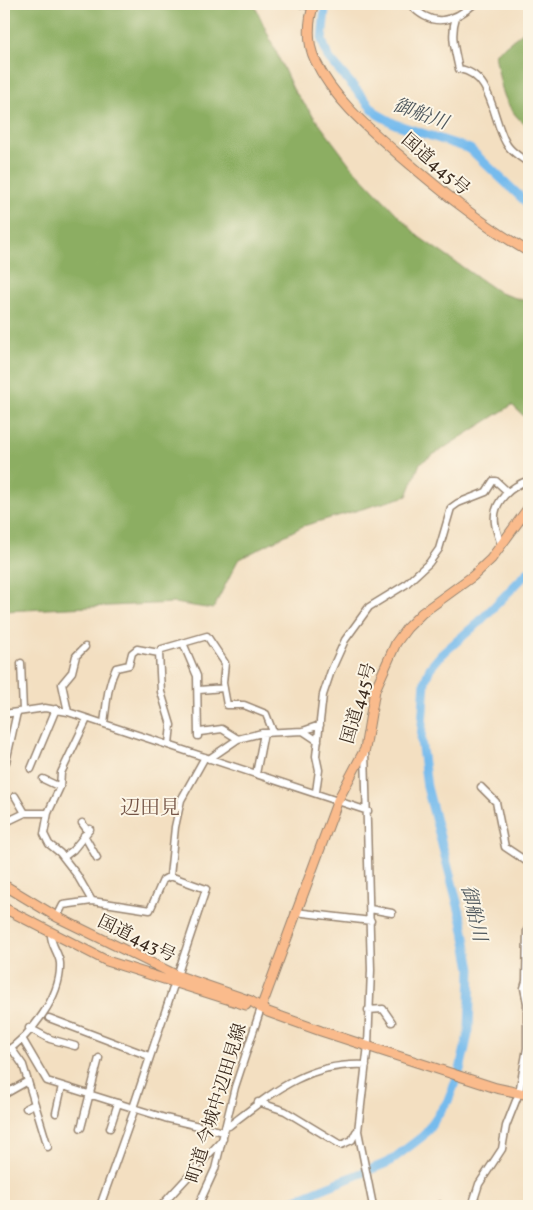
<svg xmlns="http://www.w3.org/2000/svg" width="533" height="1210" font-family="Vollkorn,'Noto Serif JP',serif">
<rect width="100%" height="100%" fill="#fcf5e5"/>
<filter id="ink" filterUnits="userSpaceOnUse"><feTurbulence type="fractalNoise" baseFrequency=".02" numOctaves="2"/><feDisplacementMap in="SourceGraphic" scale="10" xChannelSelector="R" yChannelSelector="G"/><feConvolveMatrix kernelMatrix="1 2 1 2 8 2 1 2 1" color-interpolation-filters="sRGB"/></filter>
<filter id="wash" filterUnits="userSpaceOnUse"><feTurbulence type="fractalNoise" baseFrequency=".0096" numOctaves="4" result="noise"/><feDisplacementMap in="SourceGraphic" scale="20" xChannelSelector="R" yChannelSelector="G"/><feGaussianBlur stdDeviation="1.12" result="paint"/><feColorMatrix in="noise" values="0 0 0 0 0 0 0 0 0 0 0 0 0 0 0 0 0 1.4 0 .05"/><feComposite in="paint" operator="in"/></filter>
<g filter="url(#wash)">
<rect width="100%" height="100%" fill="#f3dfc1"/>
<path fill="#8cae62" stroke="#646c40" d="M4,4h250l39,85 58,77 68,71 81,56 29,9v119l-17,-16 -92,58 -13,33 -104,30 -65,34 -25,49 -39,-6 -170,8z
M529,27v101c-27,-21 -28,-42 -34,-74z"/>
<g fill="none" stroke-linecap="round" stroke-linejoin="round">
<path stroke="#76bbed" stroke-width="9" d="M328,4l-3,5 -3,31 6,17 49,57 18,10 75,25 59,56
M280,1206l109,-44 34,-26 25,-35 12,-31 9,-40 2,-61 -9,-48 -35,-134 -6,-47 4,-59 5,-13 11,-13 38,-33 50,-51"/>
</g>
</g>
<g filter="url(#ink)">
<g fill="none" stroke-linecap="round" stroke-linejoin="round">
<g stroke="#978470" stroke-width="9">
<path id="minor" d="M301,4l11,3
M410,4c21,24 42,19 64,0
M456,17c-6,18 -1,34 3,52 34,5 33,50 47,74 4,8 15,15 23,20
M501,545c-2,-7 -5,-15 -6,-22 -3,-22 17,-37 34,-43
M183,643l14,33 1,60
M159,653l2,39 10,33 -2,19
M21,663l2,48
M199,690l25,-2
M68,712l-6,-28 10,-12 4,-16 9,-9
M4,714l41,-6 23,4 300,99
M87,719l-26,54 -1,14 -12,26 -4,21 5,10 11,9 17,22 15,26
M104,723c3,-20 3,-37 12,-55l13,-3 3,-12 5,-4 22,4 3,-4 45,-13 18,27 -2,20 4,22h17l22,9 7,18
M303,731l15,10
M200,732l22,-3 16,10
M365,751l6,219 -3,75 -10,86 15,75
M209,759l29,-20 24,-6 41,-2 17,-6
M6,762l11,-50
M31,769l25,-60
M256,774l8,-41
M43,779l17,8
M481,787l15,15 9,45 24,16
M316,792l3,-22 -3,-14 7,-61 8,-24 14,-31 24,-33 36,-22 24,-22 10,-14 12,-41 7,-5 28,-11 7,-11h3l12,11
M15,796l10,17
M4,823l21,-10h23
M82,823l6,8
M84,835l13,23
M64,857l9,-7 17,-21
M370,909l22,4
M295,912l76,9
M57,917l6,-12 29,-4 58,9 13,-30 7,-4 5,-49 6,-27 24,-43
M526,981l1,-51
M368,1010l15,-1 9,13
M49,1018l100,38
M29,1028l21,11 25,7
M23,1040l24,41 118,37 59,14
M11,1048l12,17 25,82
M4,1053c26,-17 58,-56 56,-90 -1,-10 -10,-19 -9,-29
M5,1094l23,-13
M258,1102l27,9 56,34 11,-5 4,-8
M26,1108l9,-4
M133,1108l73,-219 -36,-13
M56,1113l6,-27
M225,1127l4,-1c43,-33 78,-64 137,-61
M81,1128l18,-70
M110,1128l8,-25
M440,1205l1,1
M100,1206l35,-98
M161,1206l62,-67
M198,1206l17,-37 20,-82 26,-79
M472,1206l7,-22 23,-35 4,-23 13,-33 8,-45v-45l-3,-15 2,-7 3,-2"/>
</g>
<g stroke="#978470" stroke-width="11">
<path id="highway" d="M314,4c-6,16 -7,40 1,56 18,38 52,67 83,94 42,36 83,70 131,98
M4,885l53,32 119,58 75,26 17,11 53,19 175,57 33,7
M4,908l103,53 139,44
M261,1008l77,-208 27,-51 10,-59 21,-47 11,-15 15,-15 51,-37 18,-17 38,-52"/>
</g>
<use href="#minor" stroke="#fff" stroke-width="6"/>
<use href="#highway" stroke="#fabb8c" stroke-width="9"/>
</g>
</g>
<g text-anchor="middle" stroke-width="4" stroke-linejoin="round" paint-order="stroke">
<g font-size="18" fill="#3b2a1e" stroke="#fcf5e5">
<text transform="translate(436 164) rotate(41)" y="6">国道445号</text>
<text transform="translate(358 703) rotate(-74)" y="6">国道445号</text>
<text transform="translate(137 938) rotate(26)" y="6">国道443号</text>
<text transform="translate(216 1103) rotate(-73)" y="6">町道 今城中辺田見線</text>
</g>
<g font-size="19" font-style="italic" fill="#4d565c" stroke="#fcf5e5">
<text transform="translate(421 113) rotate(20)" y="7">御船川</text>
<text transform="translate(475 913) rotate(77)" y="7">御船川</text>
</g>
<g font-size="20" fill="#745446" stroke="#fcf5e5">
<text x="150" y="814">辺田見</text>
</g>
</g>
<rect width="533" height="1210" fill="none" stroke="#fcf5e5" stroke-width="20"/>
</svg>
